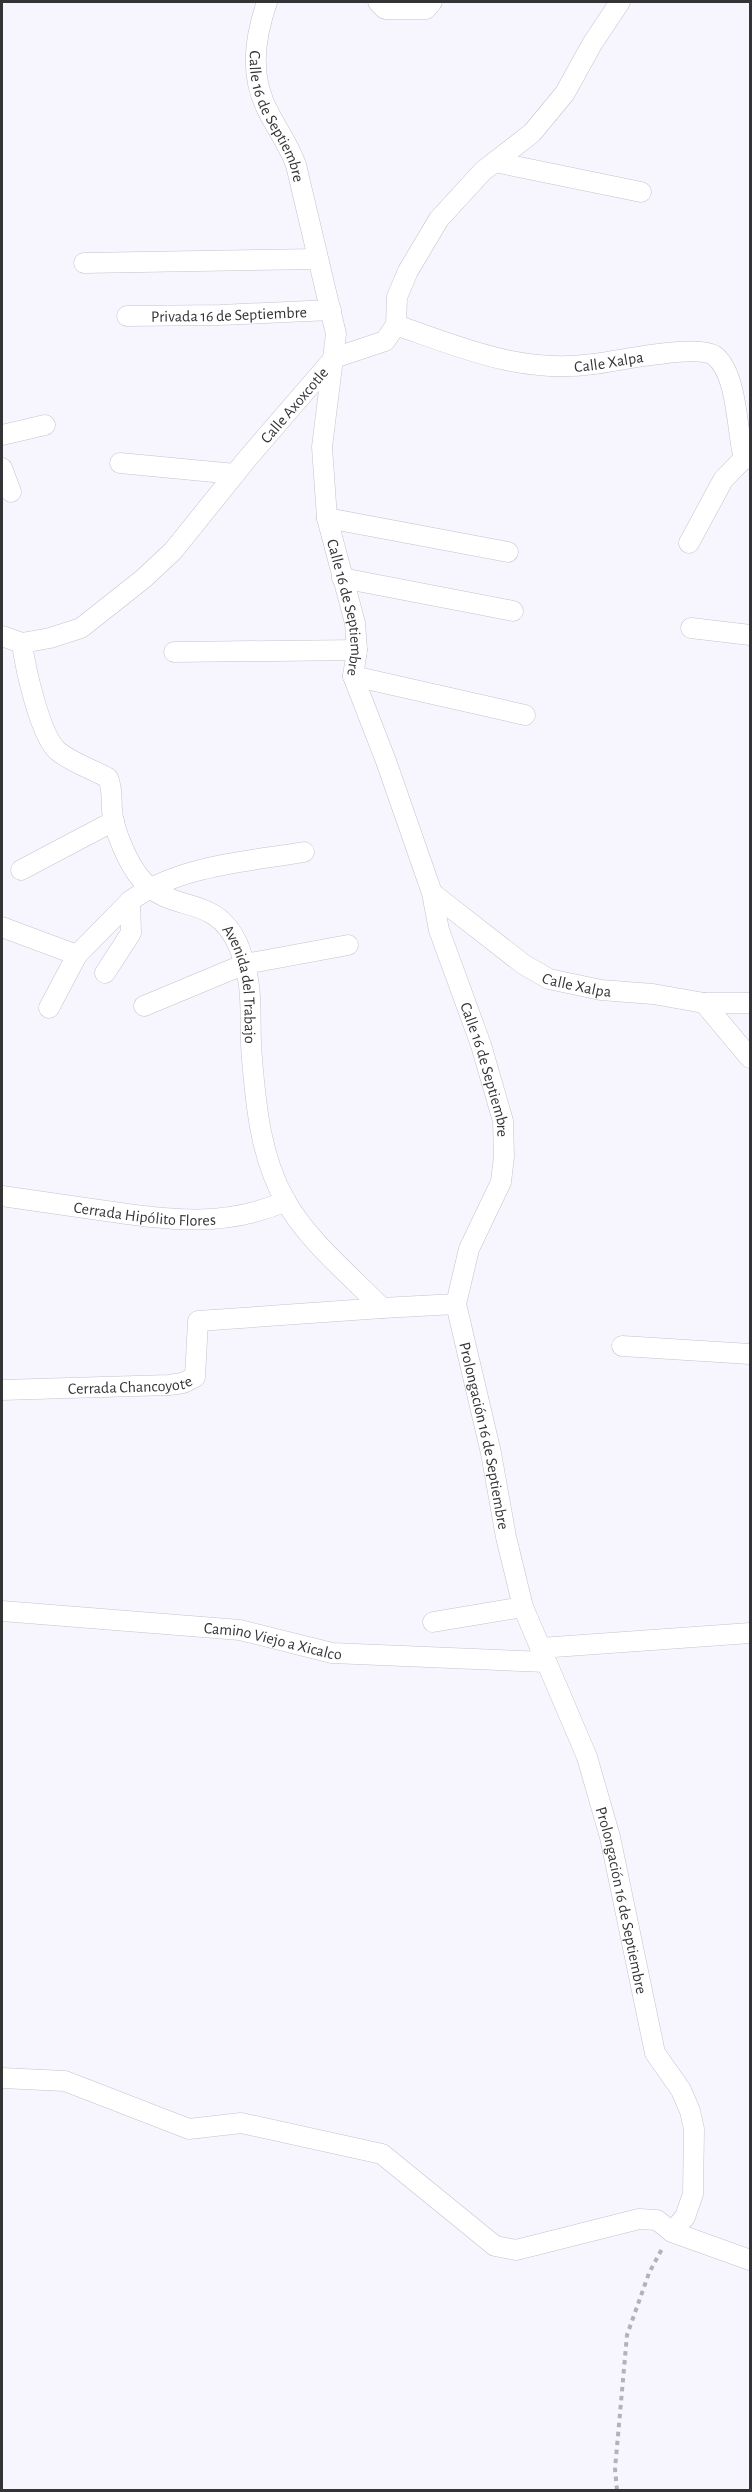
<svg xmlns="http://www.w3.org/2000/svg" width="752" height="2492" font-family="'Alegreya Sans',sans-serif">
<rect width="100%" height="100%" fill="#f7f6ff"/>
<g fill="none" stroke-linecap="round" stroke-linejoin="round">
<g stroke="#c4c3cc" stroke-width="21">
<g id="street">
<path id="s1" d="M267,2c-13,38 -18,76 3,113 9,17 19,31 26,50l40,169 -14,113 5,71 28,105 2,27 -4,26 33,85 46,132 7,37 42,115 22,76 1,35 -3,26 -32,67 -13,55 35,149 15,84 17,70 64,150 23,80 45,216 26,37 9,21 4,18 -1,65 -8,23 -13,15"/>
<path d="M378,2l7,7h41l6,-7"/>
<path d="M495,162l146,30"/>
<path d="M84,263l233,-4"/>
<path id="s2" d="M127,316l93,-1 111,-5"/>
<path id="s3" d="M396,325c66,23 125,49 198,39 23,-3 105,-21 121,-8 21,17 22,68 27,94l8,9"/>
<path d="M2,435l43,-10"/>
<path d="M120,463l115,11"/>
<path d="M2,468l9,24"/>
<path d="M327,518l181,34"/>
<path d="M689,543l34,-63 24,-25"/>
<path d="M342,578l171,33"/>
<path d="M691,628l59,7"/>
<path id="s4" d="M2,636l20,7 28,-5 31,-10 62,-49 30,-28 74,-92 87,-101 51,-17 11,-16 1,-28 11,-26 31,-52 44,-48 49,-38 33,-40 27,-49 28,-42"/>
<path id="s5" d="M22,643c3,23 18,95 37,109 14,11 33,17 49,26 5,12 3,20 4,32 1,19 17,56 30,70 32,36 73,11 97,67 17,43 9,70 13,112 4,48 9,99 33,141 22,40 66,76 97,108l74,-4"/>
<path d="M174,652l183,-2"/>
<path d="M353,676l172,39"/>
<path d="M21,870l93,-49"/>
<path id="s6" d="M432,893l91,71 26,15 52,11 52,4 51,9h46"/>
<path d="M2,927l75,28 -28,53"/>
<path d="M77,955l53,-54"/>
<path d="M105,973l26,-40 -1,-32c49,-36 116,-39 174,-49"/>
<path d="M704,1003l46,55"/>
<path d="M144,1006l101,-42 103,-19"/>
<path id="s7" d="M2,1196c34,5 69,10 104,15 63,9 119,17 180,-10"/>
<path d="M622,1346l128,8"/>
<path id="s8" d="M2,1390l167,-5 14,-2 12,-6 3,-56 184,-13"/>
<path id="s9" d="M2,1611l238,19 92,23 214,9"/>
<path d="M433,1622l90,-15"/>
<path d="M540,1648l210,-15"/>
<path d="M2,2078l63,3 124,48 52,-6 141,31 113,92 21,4 123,-31 18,1 15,12 78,28"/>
</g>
</g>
<path stroke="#b3b2b9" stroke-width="4" stroke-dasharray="4.5 4.5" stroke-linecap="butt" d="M617,2490l-2,-21 12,-134 22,-62 14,-26"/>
<use href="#street" stroke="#fff" stroke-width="20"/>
</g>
<g text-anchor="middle" stroke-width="6" stroke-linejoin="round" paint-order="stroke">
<g font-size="16" fill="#343437" stroke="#f7f6ff">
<text dy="6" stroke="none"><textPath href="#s1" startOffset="120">Calle 16 de Septiembre</textPath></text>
<text dy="6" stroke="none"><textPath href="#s2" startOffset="102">Privada 16 de Septiembre</textPath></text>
<text dy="6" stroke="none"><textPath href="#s3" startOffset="219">Calle Xalpa</textPath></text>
<text dy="6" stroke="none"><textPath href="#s4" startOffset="392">Calle Axoxcotle</textPath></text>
<text dy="6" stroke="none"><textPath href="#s1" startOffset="624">Calle 16 de Septiembre</textPath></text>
<text dy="6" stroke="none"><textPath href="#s6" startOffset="174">Calle Xalpa</textPath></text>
<text dy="6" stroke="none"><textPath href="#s5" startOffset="441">Avenida del Trabajo</textPath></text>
<text dy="6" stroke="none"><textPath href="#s1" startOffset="1110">Calle 16 de Septiembre</textPath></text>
<text dy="6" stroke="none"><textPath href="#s7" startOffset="144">Cerrada Hipólito Flores</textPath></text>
<text dy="6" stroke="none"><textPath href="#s8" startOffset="128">Cerrada Chancoyote</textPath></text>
<text dy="6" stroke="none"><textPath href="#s1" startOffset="1491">Prolongación 16 de Septiembre</textPath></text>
<text dy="6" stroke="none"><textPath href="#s9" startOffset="273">Camino Viejo a Xicalco</textPath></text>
<text dy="6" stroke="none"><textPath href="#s1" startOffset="1977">Prolongación 16 de Septiembre</textPath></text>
</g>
</g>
<rect width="752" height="2492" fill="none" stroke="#343437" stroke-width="6"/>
</svg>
